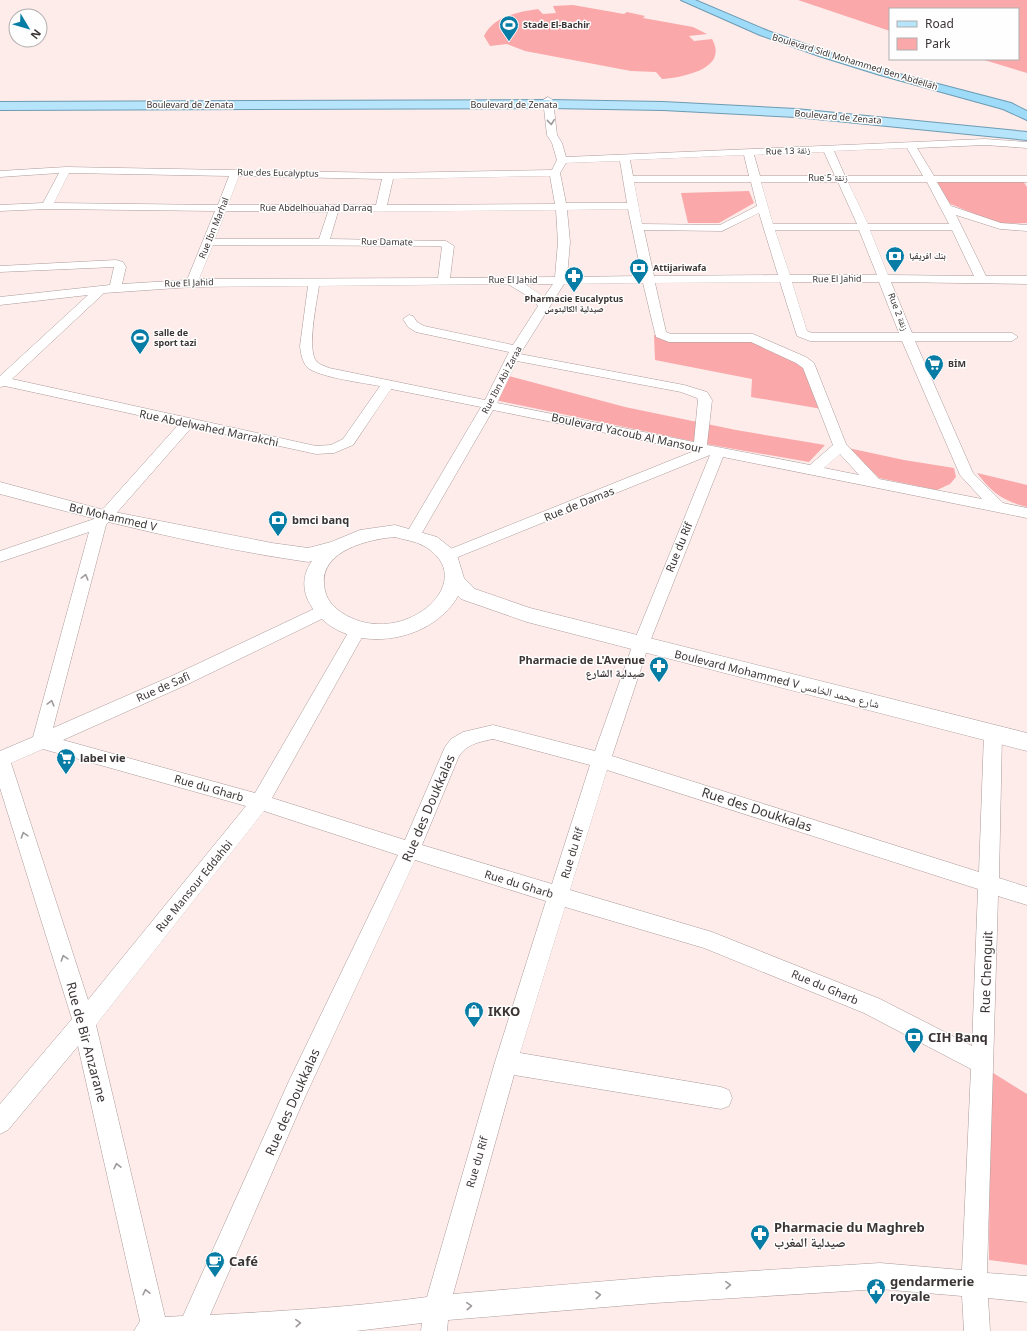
<svg xmlns="http://www.w3.org/2000/svg" width="1027" height="1331" font-family="'Noto Sans','Noto Naskh Arabic',sans-serif">
<rect width="100%" height="100%" fill="#feeceb"/>
<path fill="#faa8a9" d="M798,0h229v73l-46,-14h37v-50h-128v22z
M573,5l51,9 3,-2 18,4 -2,2 50,9 14,7 -18,2 5,5 18,-2c17,30 -29,38 -50,40l-6,-7 -25,-1 -106,-20 -18,-7 -17,2 -6,-10c10,-20 34,-24 54,-27l5,5 13,-1 -3,-7z
M934,181h89l4,6v36l-28,1 -51,-21z
M749,191l5,12 -35,20h-31l-7,-30z
M654,335l92,2 71,32 5,40 -71,-12 1,-18 -97,-19z
M505,375l120,32 111,23 89,15 -16,17 -103,-18 -211,-44z
M848,448l56,12 50,8 2,9 -6,7 -13,6 -58,-12z
M977,473l50,12v22c-24,-6 -36,-15 -50,-34z
M990,1071l37,23v171l-38,-5z"/>
<g fill="none" stroke-linecap="round" stroke-linejoin="round">
<g stroke="#ab9b9a" stroke-width="1">
<path id="minor" d="M548,97l5,3 4,35 5,8 4,14 419,-18 42,3v6l-42,-3 -68,3 17,28h93v6h-90l14,24 50,17 26,2v6l-27,-2 -44,-14 30,61h41v8l-136,-2 21,51h100l6,4 -6,4h-97l58,132 30,30 24,5v10l-304,-61 -74,187 -37,112 367,116 5,-138 3,-5 6,-2 6,2 3,5 -3,144 28,9v18l-29,-9 -11,377 40,3v26l-39,-4 2,33h-26l-2,-35 -82,-7 -225,14 -207,17 -1,11h-26l1,-8 -66,8h-222l6,-10 -62,-275 -70,84 -8,4v-30l72,-85 -72,-231v-37l33,-14 56,-205 -89,30v-11l94,-32 85,-95 -174,-38 -5,1v-11l88,-81 -88,10v-8l110,-12 4,-18 -114,5v-6l116,-6 7,2 3,5 -4,17 65,-4 28,-69 -168,-2 -47,2v-6l43,-2 16,-30 -59,4v-6l66,-4 322,6 164,-3 5,-10 -5,-17 -5,-8 -4,-35zM907,148l16,28h-78l-11,-25zM824,152l11,24h-75l-6,-21zM744,155l5,21h-116l-3,-16zM620,161l7,42h-61l-6,-30 6,-10zM69,173l160,3 -11,29 -164,-2zM239,176l143,3 -6,26h-148zM550,176l5,28 -168,1 6,-26zM634,182h117l6,24 -37,19 -78,-1zM761,182h77l19,42h-84zM848,182h79l22,42h-81zM628,209l14,67 -75,1 3,-35 -3,-32zM556,210l2,32 -3,35 -105,1 4,-32 -8,-5 -116,-2 8,-27zM226,211l102,1 -9,27h-104zM759,213l19,62 -124,1 -10,-46 78,1zM775,230h84l18,45h-87zM870,230h82l22,46 -86,-1zM213,245l227,1 2,1 -4,31 -239,1zM780,282l17,54 13,5h92l58,134 22,24 -103,-20 -33,-35 -32,-81 -8,-6 -53,-23h-82l-5,-2 -11,-49zM792,282h87l20,51h-87l-5,-2zM643,283l13,54 13,5h82l45,21 7,5 30,77 -23,20 -103,-20 5,-45 -5,-8 -23,-7 -164,-31 44,-70zM508,284l26,16 4,6 -25,39 -89,-19 -7,-4 -4,-6 -4,-1 -6,4 5,8 8,5 93,20 -24,48 -156,-32c-4,-2 -9,-3 -12,-6 -11,-11 0,-61 2,-76zM525,284h28l-9,13zM308,286l-8,60c1,8 2,15 7,21 10,10 57,16 73,19l-37,53 -12,6 -15,1 -304,-67 92,-86 88,-6zM517,361l164,31 16,6 1,2 -4,42 -197,-39zM391,389l90,18 -75,127 3,4 5,1 5,-1 74,-128 201,41 -251,101 -3,4 3,4 5,1 262,-106 -77,189 -38,107 -102,-26 -30,7 -12,7 -6,8 -40,93 -133,-42 94,-168 -2,-4 -6,-2 -6,2 -97,167 -192,-53 123,-55 144,-70 2,-4 -2,-4 -6,-2 -6,2 -144,68 -121,53 53,-203 86,-98 124,27 18,-1 19,-8zM840,454l19,21 -35,-7zM493,739l97,26 -38,119 -130,-39 37,-89c8,-12 20,-14 34,-17zM43,749l203,57 -158,194 -77,-237zM607,770l371,119 -6,157 -92,-47 -168,-67 -142,-42zM264,811l134,44 -109,226 -106,235 -18,1 -69,-292zM415,860l131,41 -51,161 -68,235c-72,10 -144,14 -217,18l95,-218zM565,907l139,41 160,65 107,56 -9,201 -82,-7 -225,14 -202,17 61,-219 207,34 8,-3 3,-8 -3,-8 -8,-3 -201,-34z"/>
</g>
<g stroke="#ab9b9a" stroke-width="1">
<path id="tertiary" d="M0,482l104,28 168,33 36,5 23,-6 29,-12 35,-5 42,12 19,15 8,26 11,11 55,19 497,125v18l-500,-129 -66,-23 -3,-3c-29,52 -124,62 -151,2 -5,-13 -3,-26 5,-37l-4,1c-104,-15 -207,-41 -308,-68zM395,537c9,3 21,4 29,9 61,35 -26,109 -86,64 -9,-7 -13,-15 -14,-26 -3,-34 46,-45 71,-47z"/>
</g>
<g stroke="#6c9bb2" stroke-width="2">
<path id="primary" d="M549,100l114,2 133,7 231,23v8l-231,-23 -133,-7 -114,-2 -549,2v-8z"/>
</g>
<g stroke="#6c9bb2" stroke-width="2">
<path id="trunk" d="M681,0h14l73,31 59,21 61,19 123,32 16,8v9l-24,-11 -123,-34 -61,-19 -59,-21z"/>
</g>
<use href="#minor" fill="#fff" fill-rule="evenodd"/>
<use href="#tertiary" fill="#fff" fill-rule="evenodd"/>
<use href="#primary" fill="#b6e4fa" fill-rule="evenodd"/>
<use href="#trunk" fill="#9edbf8" fill-rule="evenodd"/>
</g>
<defs><path id="oneway-chevron" d="M-2-3.5L2.5 0L-2 3.5" fill="none" stroke-width="1.6" stroke-linecap="round" stroke-linejoin="round"/></defs>
<g stroke="#9e9a9a">
<use href="#oneway-chevron" transform="translate(551 122) rotate(84)"/>
<use href="#oneway-chevron" transform="translate(85 577) rotate(-75)"/>
<use href="#oneway-chevron" transform="translate(51 703) rotate(-75)"/>
<use href="#oneway-chevron" transform="translate(24 835) rotate(-108)"/>
<use href="#oneway-chevron" transform="translate(64 958) rotate(-108)"/>
<use href="#oneway-chevron" transform="translate(117 1166) rotate(-103)"/>
<use href="#oneway-chevron" transform="translate(728 1285) rotate(-3)"/>
<use href="#oneway-chevron" transform="translate(146 1292) rotate(-103)"/>
<use href="#oneway-chevron" transform="translate(598 1295) rotate(-5)"/>
<use href="#oneway-chevron" transform="translate(469 1306) rotate(-4)"/>
<use href="#oneway-chevron" transform="translate(298 1323) rotate(-4)"/>
</g>
<defs>
<g id="stadium-pin" transform="scale(1)"><path d="M0 17L-7.5 6A9.5 9.5 0 1 1 7.5 6Z" fill="#077da5" stroke="#fefefe"/><path d="M0-5a6.5 5 0 1 0 0 10a6.5 5 0 1 0 0-10ZM-3.5-1.8h7v3.6h-7Z" fill="#fff"/></g>
<g id="bank-pin" transform="scale(1)"><path d="M0 17L-7.5 6A9.5 9.5 0 1 1 7.5 6Z" fill="#077da5" stroke="#fefefe"/><path d="M-6-4H6V4H-6ZM0-2.3a2.3 2.3 0 1 0 0 4.6a2.3 2.3 0 1 0 0-4.6Z" fill="#fff"/></g>
<g id="pharmacy-pin" transform="scale(1)"><path d="M0 17L-7.5 6A9.5 9.5 0 1 1 7.5 6Z" fill="#077da5" stroke="#fefefe"/><path d="M-2-6h4v4h4v4h-4v4h-4v-4h-4v-4h4Z" fill="#fff"/></g>
<g id="supermarket-pin" transform="scale(1)"><path d="M0 17L-7.5 6A9.5 9.5 0 1 1 7.5 6Z" fill="#077da5" stroke="#fefefe"/><path d="M-6-5.5h2.5l.6 2H6L4.5 2H-2.5L-4.4-4H-6ZM-1.5 3.2a1.3 1.3 0 1 0 .1 0ZM3 3.2a1.3 1.3 0 1 0 .1 0Z" fill="#fff"/></g>
<g id="shop-pin" transform="scale(1)"><path d="M0 17L-7.5 6A9.5 9.5 0 1 1 7.5 6Z" fill="#077da5" stroke="#fefefe"/><path d="M-5-2.5h2.3a2.7 3.5 0 0 1 5.4 0H5L5.5 6h-11ZM-1.5-2.5h3a1.5 2.3 0 0 0-3 0Z" fill="#fff"/></g>
<g id="cafe-pin" transform="scale(1)"><path d="M0 17L-7.5 6A9.5 9.5 0 1 1 7.5 6Z" fill="#077da5" stroke="#fefefe"/><path d="M-5.5-4.5H6V0H3Q3 3.5 0 3.5H-2.5Q-5.5 3.5-5.5 0ZM3-3.2v2h1.7v-2ZM-6 4.5H4V6H-6Z" fill="#fff"/></g>
<g id="civic-pin" transform="scale(1)"><path d="M0 17L-7.5 6A9.5 9.5 0 1 1 7.5 6Z" fill="#077da5" stroke="#fefefe"/><path d="M-.6-6.5H3V-4.5H.6V-3L4-1V1h2V6H-6V1h2V-1L-.6-3ZM-1.2 2.5V6h2.4V2.5Z" fill="#fff"/></g>
</defs>
<g fill-rule="evenodd">
<use href="#stadium-pin" x="509" y="25"/>
<use href="#bank-pin" x="895" y="256"/>
<use href="#bank-pin" x="639" y="268"/>
<use href="#pharmacy-pin" x="574" y="276"/>
<use href="#stadium-pin" x="140" y="338"/>
<use href="#supermarket-pin" x="934" y="364"/>
<use href="#bank-pin" x="278" y="520"/>
<use href="#pharmacy-pin" x="659" y="666"/>
<use href="#supermarket-pin" x="66" y="758"/>
<use href="#shop-pin" x="474" y="1011"/>
<use href="#bank-pin" x="914" y="1037"/>
<use href="#pharmacy-pin" x="760" y="1234"/>
<use href="#cafe-pin" x="215" y="1261"/>
<use href="#civic-pin" x="876" y="1288"/>
</g>
<g text-anchor="middle" stroke-width="3" stroke-linejoin="round" paint-order="stroke">
<g font-size="9" font-weight="bold" fill="#3c3535" stroke="#fefefe" text-anchor="start">
<text x="523" y="28">Stade El-Bachir</text>
<text x="909" y="259">بنك افريقيا</text>
<text x="653" y="271">Attijariwafa</text>
<text x="574" y="302" text-anchor="middle">Pharmacie Eucalyptus<tspan x="574" dy="10">صيدلية الكالبتوس</tspan></text>
<text x="154" y="336">salle de<tspan x="154" dy="10">sport tazi</tspan></text>
<text x="948" y="367">BİM</text>
</g>
<g font-size="9" fill="#3c3535" stroke="#fefefe">
<text transform="translate(855 62) rotate(17)" y="3">Boulevard Sidi Mohammed Ben Abdellah</text>
<text x="190" y="108">Boulevard de Zenata</text>
<text x="514" y="108">Boulevard de Zenata</text>
<text transform="translate(838 117) rotate(5)" y="3">Boulevard de Zenata</text>
<text transform="translate(788 151) rotate(-2)" y="3">Rue 13 زنقة</text>
<text transform="translate(278 173) rotate(1)" y="3">Rue des Eucalyptus</text>
<text x="828" y="181">Rue 5 زنقة</text>
<text x="316" y="211">Rue Abdelhouahad Darraq</text>
<text transform="translate(214 228) rotate(-68)" y="3">Rue Ibn Marhal</text>
<text transform="translate(387 242) rotate(1)" y="3">Rue Damate</text>
<text transform="translate(837 279) rotate(-1)" y="3">Rue El Jahid</text>
<text x="513" y="283">Rue El Jahid</text>
<text transform="translate(189 283) rotate(-2)" y="3">Rue El Jahid</text>
<text transform="translate(898 312) rotate(69)" y="3">Rue 2 زنقة</text>
<text transform="translate(502 380) rotate(-62)" y="3">Rue Ibn Abi Zaraa</text>
</g>
<g font-size="11" fill="#3c3535" stroke="#fefefe">
<text transform="translate(209 428) rotate(12)" y="4">Rue Abdelwahed Marrakchi</text>
<text transform="translate(627 433) rotate(12)" y="4">Boulevard Yacoub Al Mansour</text>
<text transform="translate(579 504) rotate(-22)" y="4">Rue de Damas</text>
<text transform="translate(113 517) rotate(13)" y="4">Bd Mohammed V</text>
<text transform="translate(679 547) rotate(-68)" y="4">Rue du Rif</text>
<text transform="translate(777 679) rotate(14)" y="4">Boulevard Mohammed V شارع محمد الخامس</text>
<text transform="translate(163 687) rotate(-24)" y="4">Rue de Safi</text>
<text transform="translate(209 788) rotate(16)" y="4">Rue du Gharb</text>
<text transform="translate(572 853) rotate(-73)" y="4">Rue du Rif</text>
<text transform="translate(519 884) rotate(17)" y="4">Rue du Gharb</text>
<text transform="translate(194 886) rotate(-51)" y="4">Rue Mansour Eddahbi</text>
<text transform="translate(825 987) rotate(23)" y="4">Rue du Gharb</text>
<text transform="translate(477 1162) rotate(-74)" y="4">Rue du Rif</text>
</g>
<g font-size="11" font-weight="bold" fill="#3c3535" stroke="#fefefe" text-anchor="start">
<text x="292" y="524">bmci banq</text>
<text x="645" y="664" text-anchor="end">Pharmacie de L'Avenue<tspan x="645" dy="13">صيدلية الشارع</tspan></text>
<text x="80" y="762">label vie</text>
</g>
<g font-size="13" fill="#3c3535" stroke="#fefefe">
<text transform="translate(428 808) rotate(-67)" y="5">Rue des Doukkalas</text>
<text transform="translate(757 809) rotate(18)" y="5">Rue des Doukkalas</text>
<text transform="translate(986 972) rotate(-88)" y="5">Rue Chenguit</text>
<text transform="translate(87 1042) rotate(75)" y="5">Rue de Bir Anzarane</text>
<text transform="translate(292 1102) rotate(-66)" y="5">Rue des Doukkalas</text>
</g>
<g font-size="13" font-weight="bold" fill="#3c3535" stroke="#fefefe" text-anchor="start">
<text x="488" y="1016">IKKO</text>
<text x="928" y="1042">CIH Banq</text>
<text x="774" y="1232">Pharmacie du Maghreb<tspan x="774" dy="15">صيدلية المغرب</tspan></text>
<text x="229" y="1266">Café</text>
<text x="890" y="1286">gendarmerie<tspan x="890" dy="15">royale</tspan></text>
</g>
</g>
<rect x="889" y="8" width="130" height="52" fill="#fefefe" stroke="#b0aeae"/>
<rect x="897" y="21" width="20" height="6" fill="#b6e4fa" stroke="#b0aeae"/>
<text x="925" y="28" font-size="12" fill="#3c3535">Road</text>
<rect x="897" y="38" width="20" height="12" fill="#faa8a9" stroke="#b0aeae"/>
<text x="925" y="48" font-size="12" fill="#3c3535">Park</text>
<g transform="translate(28 28) rotate(128)"><circle r="19" fill="#fefefe" stroke="#b0aeae"/>
<path d="M0-3L7 15L0 10L-7 15Z" fill="#077da5"/>
<text y="-6" font-size="11" font-weight="bold" text-anchor="middle" fill="#3c3535">N</text>
</g>
</svg>
